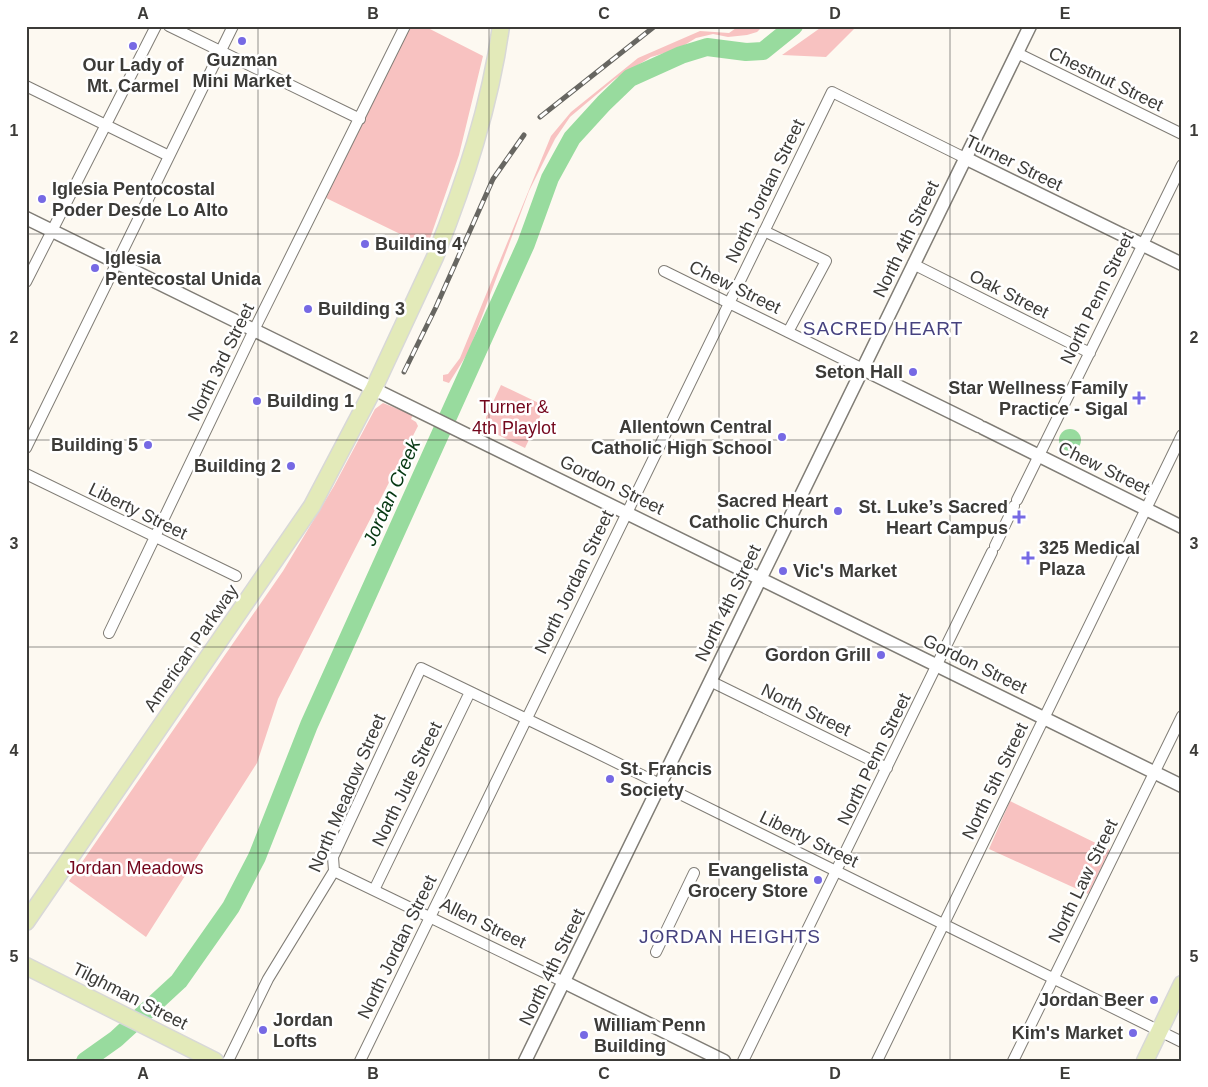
<svg xmlns="http://www.w3.org/2000/svg" width="1208" height="1087" font-family="Helvetica,sans-serif">
<rect width="100%" height="100%" fill="#fdf9f1"/>
<path fill="#f8c2c1" d="M410,26h14l59,30 -24,99 -32,92 -101,-49z
M739,26h24l-6,6 -10,3 -19,2 -15,-3 -17,4 -18,11 -27,8 -36,22 -45,38 -15,22 -26,52 -60,160 -20,32 -6,-2v-6l5,-1 12,-16 91,-222 20,-24 67,-54 62,-27 29,2z
M823,26h34l-31,31 -44,-2z
M501,385l44,21 -20,42 -39,-19v-12z
M383,403l30,12 -2,4 5,3 2,4 -140,273 -21,64 -111,174 -77,-56 214,-310 51,-85 41,-77z
M1010,801l100,49 -22,44 -99,-45z"/>
<path fill="#98db9e" d="M1059 440a11 11 0 1 1 22 0a11 11 0 1 1-22 0Z"/>
<g fill="none" stroke-linecap="round" stroke-linejoin="round">
<path stroke="#98db9e" stroke-width="18" d="M85,1061l31,-22 63,-58 52,-74 26,-50 52,-132 217,-481 24,-66 22,-40 32,-35 26,-25 51,-23 26,-8 39,5 17,-1 31,-25"/>
<g stroke="#807d76" stroke-width="12">
<path id="minor" d="M169,26l191,93
M1017,53l165,81
M26,86l143,70
M764,231l62,30 -38,71
M913,264l177,89
M664,271l199,98
M26,282l130,-256
M26,448l207,-422
M26,474l210,102
M1017,500l165,-335
M995,546l19,-40
M109,633l145,-303 151,-304
M710,681l177,87
M334,871l230,111
M374,890l96,-198
M656,952l38,-79
M228,1061l40,-82 66,-108 -1,-14 88,-189 170,82 591,292
M360,1061l472,-969 133,66
M743,1061l249,-509
M877,1061l305,-626
M1013,1061l169,-345"/>
</g>
<g stroke="#807d76" stroke-width="15">
<path id="tertiary" d="M965,158l217,106
M26,218l1156,568
M863,369l116,57
M983,428l199,99
M564,982l160,79
M525,1061l505,-1035"/>
</g>
<g stroke="#d8d8d7" stroke-width="19">
<path id="primary" d="M26,922l286,-416 62,-118 61,-131c30,-75 55,-151 66,-231
M26,966l189,95
M1145,1061l37,-77"/>
</g>
<use href="#minor" stroke="#fff" stroke-width="10"/>
<use href="#tertiary" stroke="#fff" stroke-width="12"/>
<use href="#primary" stroke="#e3eab9" stroke-width="16"/>
<g stroke="#676661" stroke-width="5">
<path id="rail" d="M540,117l115,-91
M404,372l32,-65 57,-128 31,-44"/>
</g>
<use href="#rail" stroke="#fff" stroke-width="3" stroke-dasharray="9" stroke-linecap="butt"/>
</g>
<path fill="none" stroke="#3c3b38" stroke-width="1" stroke-opacity="0.55" d="M258,26v1035M489,26v1035M719,26v1035M950,26v1035M26,234h1156M26,440h1156M26,647h1156M26,853h1156"/>
<g fill="#7669e4" stroke="#fff" stroke-width="2">
<circle cx="242" cy="41" r="5"/>
<circle cx="133" cy="46" r="5"/>
<circle cx="42" cy="199" r="5"/>
<circle cx="365" cy="244" r="5"/>
<circle cx="95" cy="268" r="5"/>
<circle cx="308" cy="309" r="5"/>
<circle cx="913" cy="372" r="5"/>
<path d="M1136.5 390.5h5v5h5v5h-5v5h-5v-5h-5v-5h5z"/>
<circle cx="257" cy="401" r="5"/>
<circle cx="782" cy="437" r="5"/>
<circle cx="148" cy="445" r="5"/>
<circle cx="291" cy="466" r="5"/>
<circle cx="838" cy="511" r="5"/>
<path d="M1016.5 509.5h5v5h5v5h-5v5h-5v-5h-5v-5h5z"/>
<path d="M1025.5 550.5h5v5h5v5h-5v5h-5v-5h-5v-5h5z"/>
<circle cx="783" cy="571" r="5"/>
<circle cx="881" cy="655" r="5"/>
<circle cx="610" cy="779" r="5"/>
<circle cx="818" cy="880" r="5"/>
<circle cx="1154" cy="1000" r="5"/>
<circle cx="263" cy="1030" r="5"/>
<circle cx="1133" cy="1033" r="5"/>
<circle cx="584" cy="1035" r="5"/>
</g>
<g text-anchor="middle" stroke-width="5" stroke-linejoin="round" paint-order="stroke">
<g font-size="18" font-weight="bold" fill="#3c3b38" stroke="#fff" text-anchor="end">
<text x="242" y="66" text-anchor="middle">Guzman<tspan x="242" dy="21">Mini Market</tspan></text>
<text x="133" y="71" text-anchor="middle">Our Lady of<tspan x="133" dy="21">Mt. Carmel</tspan></text>
<text x="52" y="195" text-anchor="start">Iglesia Pentocostal<tspan x="52" dy="21">Poder Desde Lo Alto</tspan></text>
<text x="375" y="250" text-anchor="start">Building 4</text>
<text x="105" y="264" text-anchor="start">Iglesia<tspan x="105" dy="21">Pentecostal Unida</tspan></text>
<text x="318" y="315" text-anchor="start">Building 3</text>
<text x="903" y="378">Seton Hall</text>
<text x="1128" y="394">Star Wellness Family<tspan x="1128" dy="21">Practice - Sigal</tspan></text>
<text x="267" y="407" text-anchor="start">Building 1</text>
<text x="772" y="433">Allentown Central<tspan x="772" dy="21">Catholic High School</tspan></text>
<text x="138" y="451">Building 5</text>
<text x="281" y="472">Building 2</text>
<text x="828" y="507">Sacred Heart<tspan x="828" dy="21">Catholic Church</tspan></text>
<text x="1008" y="513">St. Luke’s Sacred<tspan x="1008" dy="21">Heart Campus</tspan></text>
<text x="1039" y="554" text-anchor="start">325 Medical<tspan x="1039" dy="21">Plaza</tspan></text>
<text x="793" y="577" text-anchor="start">Vic's Market</text>
<text x="871" y="661">Gordon Grill</text>
<text x="620" y="775" text-anchor="start">St. Francis<tspan x="620" dy="21">Society</tspan></text>
<text x="808" y="876">Evangelista<tspan x="808" dy="21">Grocery Store</tspan></text>
<text x="1144" y="1006">Jordan Beer</text>
<text x="273" y="1026" text-anchor="start">Jordan<tspan x="273" dy="21">Lofts</tspan></text>
<text x="594" y="1031" text-anchor="start">William Penn<tspan x="594" dy="21">Building</tspan></text>
<text x="1123" y="1039">Kim's Market</text>
</g>
<g font-size="18" fill="#3c3b38" stroke="#fff">
<text transform="translate(1106 79) rotate(26)" y="6">Chestnut Street</text>
<text transform="translate(1014 163) rotate(26)" y="6">Turner Street</text>
<text transform="translate(765 191) rotate(-64)" y="6">North Jordan Street</text>
<text transform="translate(906 239) rotate(-64)" y="6">North 4th Street</text>
<text transform="translate(735 287) rotate(26)" y="6">Chew Street</text>
<text transform="translate(1009 294) rotate(27)" y="6">Oak Street</text>
<text transform="translate(1097 298) rotate(-64)" y="6">North Penn Street</text>
<text transform="translate(221 362) rotate(-64)" y="6">North 3rd Street</text>
<text transform="translate(1104 468) rotate(26)" y="6">Chew Street</text>
<text transform="translate(612 485) rotate(26)" y="6">Gordon Street</text>
<text transform="translate(138 511) rotate(26)" y="6">Liberty Street</text>
<text transform="translate(574 582) rotate(-64)" y="6">North Jordan Street</text>
<text transform="translate(728 603) rotate(-64)" y="6">North 4th Street</text>
<text transform="translate(191 648) rotate(-55)" y="6">American Parkway</text>
<text transform="translate(975 664) rotate(26)" y="6">Gordon Street</text>
<text transform="translate(806 710) rotate(26)" y="6">North Street</text>
<text transform="translate(874 759) rotate(-64)" y="6">North Penn Street</text>
<text transform="translate(995 781) rotate(-64)" y="6">North 5th Street</text>
<text transform="translate(407 784) rotate(-64)" y="6">North Jute Street</text>
<text transform="translate(347 793) rotate(-67)" y="6">North Meadow Street</text>
<text transform="translate(809 839) rotate(26)" y="6">Liberty Street</text>
<text transform="translate(1083 881) rotate(-64)" y="6">North Law Street</text>
<text transform="translate(483 923) rotate(26)" y="6">Allen Street</text>
<text transform="translate(397 947) rotate(-64)" y="6">North Jordan Street</text>
<text transform="translate(552 967) rotate(-64)" y="6">North 4th Street</text>
<text transform="translate(130 996) rotate(27)" y="6">Tilghman Street</text>
</g>
<g font-size="18" fill="#74071d" stroke="#fff">
<text x="514" y="413">Turner &amp;<tspan x="514" dy="21">4th Playlot</tspan></text>
<text x="135" y="874">Jordan Meadows</text>
</g>
<g font-size="19" letter-spacing="1" fill="#46427f" stroke="#fff">
<text x="883" y="335">SACRED HEART</text>
<text x="730" y="943">JORDAN HEIGHTS</text>
</g>
<g font-size="19" font-style="italic" fill="#053711" stroke="#fff">
<text transform="translate(391 492) rotate(-66)" y="7">Jordan Creek</text>
</g>
</g>
<rect width="1208" height="1087" fill="none" stroke="#ffffff" stroke-width="55"/>
<rect x="28" y="28" width="1152" height="1032" fill="none" stroke="#3c3b38" stroke-width="2"/>
<g font-size="16" text-anchor="middle" font-weight="bold" fill="#3c3b38">
<text x="143" y="19">A</text>
<text x="373" y="19">B</text>
<text x="604" y="19">C</text>
<text x="835" y="19">D</text>
<text x="1065" y="19">E</text>
<text x="14" y="136">1</text>
<text x="1194" y="136">1</text>
<text x="14" y="343">2</text>
<text x="1194" y="343">2</text>
<text x="14" y="549">3</text>
<text x="1194" y="549">3</text>
<text x="14" y="756">4</text>
<text x="1194" y="756">4</text>
<text x="14" y="962">5</text>
<text x="1194" y="962">5</text>
<text x="143" y="1079">A</text>
<text x="373" y="1079">B</text>
<text x="604" y="1079">C</text>
<text x="835" y="1079">D</text>
<text x="1065" y="1079">E</text>
</g>
</svg>
